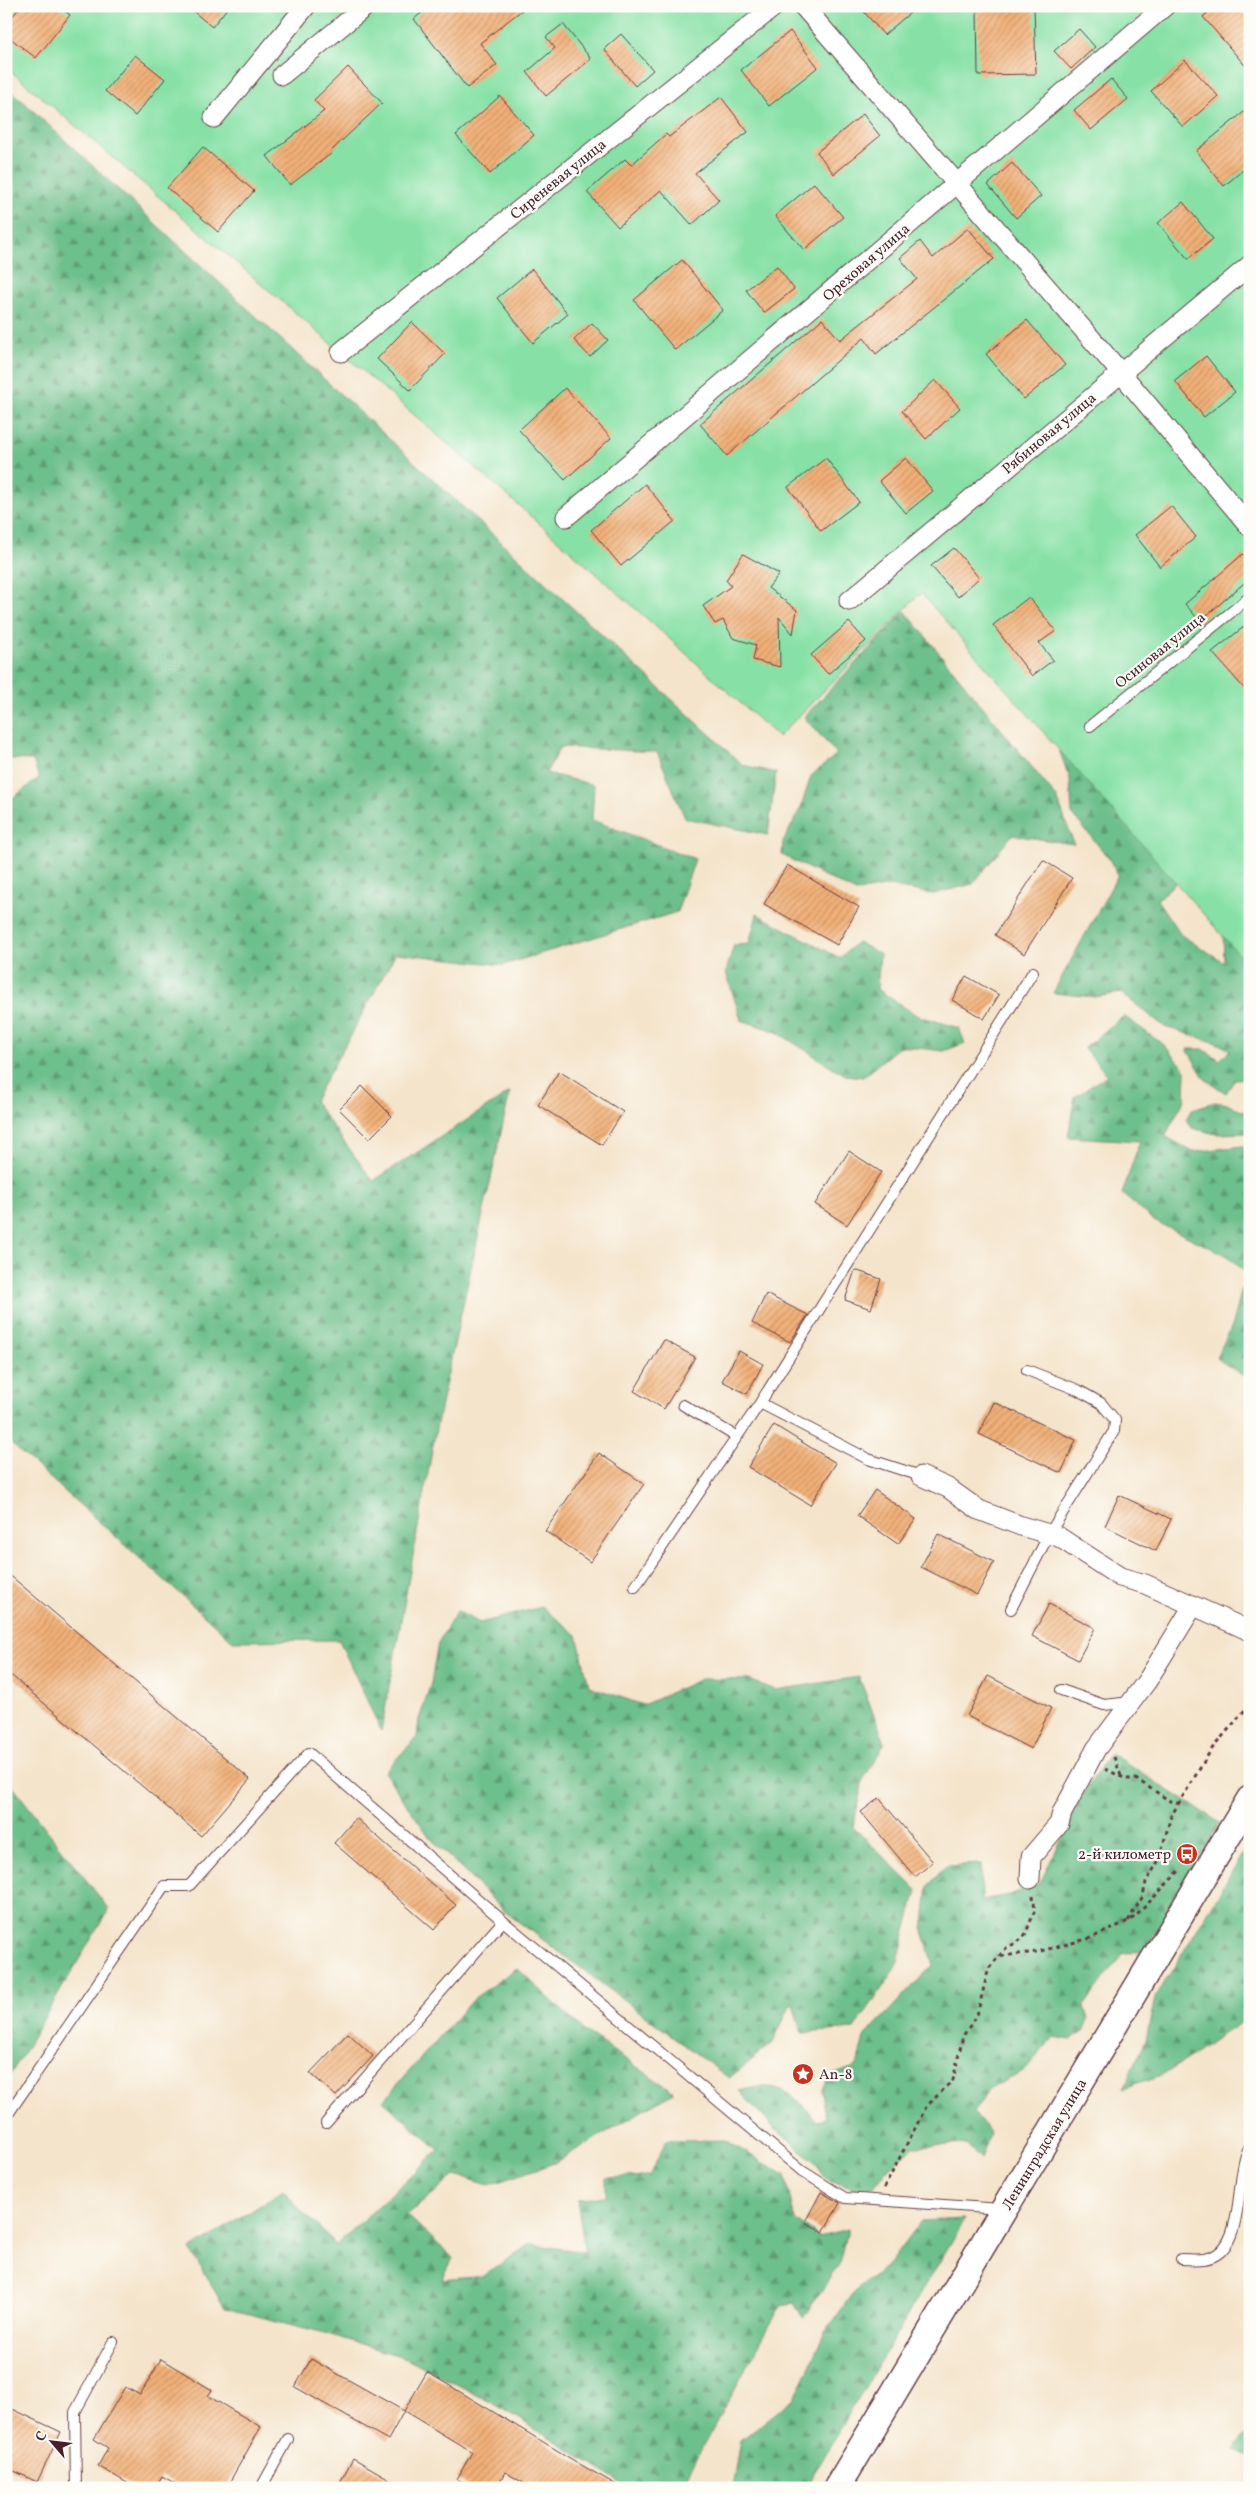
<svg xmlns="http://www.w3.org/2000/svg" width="1256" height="2494" font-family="Vollkorn,serif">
<defs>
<pattern id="forest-firs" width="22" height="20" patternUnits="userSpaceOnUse" patternTransform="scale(1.25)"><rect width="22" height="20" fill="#6dbf8b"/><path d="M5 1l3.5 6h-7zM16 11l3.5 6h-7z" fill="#5c9b72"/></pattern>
<pattern id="building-hatch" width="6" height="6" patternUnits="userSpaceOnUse" patternTransform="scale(1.25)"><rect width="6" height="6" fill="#f2b178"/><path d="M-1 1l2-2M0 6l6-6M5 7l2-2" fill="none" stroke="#c68f63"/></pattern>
</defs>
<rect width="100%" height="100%" fill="#fdfcf7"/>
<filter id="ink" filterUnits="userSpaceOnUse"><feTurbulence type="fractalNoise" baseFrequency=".02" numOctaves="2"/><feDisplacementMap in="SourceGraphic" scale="10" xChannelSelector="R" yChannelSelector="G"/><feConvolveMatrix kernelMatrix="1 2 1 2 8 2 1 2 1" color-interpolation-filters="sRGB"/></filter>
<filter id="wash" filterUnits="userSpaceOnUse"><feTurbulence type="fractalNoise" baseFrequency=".0096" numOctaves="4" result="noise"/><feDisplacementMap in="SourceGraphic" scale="20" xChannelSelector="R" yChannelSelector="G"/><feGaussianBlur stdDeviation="1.12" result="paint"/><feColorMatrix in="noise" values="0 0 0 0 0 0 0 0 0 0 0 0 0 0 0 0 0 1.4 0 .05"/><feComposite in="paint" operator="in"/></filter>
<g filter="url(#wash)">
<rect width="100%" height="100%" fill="#f4e4cb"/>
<path fill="url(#forest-firs)" stroke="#5c6f5b" d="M6,86l737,679 33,8 -8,62 -83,-17 -28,-66 -97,-5 -14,26 48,12 -2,35 103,39 -18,53 -174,53 -107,-12 -82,148 59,80 137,-89 -72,326 -57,313 -42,-91 -106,1 -227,-202v-636l33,-25 -6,-18 -27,-1z
M905,611l152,187 17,46 -62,-9 -39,49 -40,10 -44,-8 -33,6 -74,-37 1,-13 18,-35 10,-31 26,-22 -33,-37z
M1050,726l134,149 -27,25 24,35 43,27 -1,-32 27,8v140l-15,1 -9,14 -21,-14 -18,-30h16l17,11 10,-10 -13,-7 -52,-16 -44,-34 -26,4 -42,-4 65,-118 -10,-18 -36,-43 -2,-35z
M757,914l83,44 17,-16 23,12 -3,35 39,26 43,13 6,15 -21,8 -44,-5 -37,31 -18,-2 -70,-44 -34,-11 -15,-48 8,-27 15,-1z
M1124,1016l40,29 22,25 -1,29 -20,37 28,16 50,-6 7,1v233l-34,-22 17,-34 13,-51 -20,-18 -72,-34 -32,-27 18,-53 -72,-4 7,-40 32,-22 -23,-27z
M1215,1102l14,2 12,7 9,-1v23l-34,1 -24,-6 -6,-9 6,-10z
M542,1607l35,28 12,51 54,19 58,-26 48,1 27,10 83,-13 26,66 -22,37 -10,47 64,63 -21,78 -42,61 -52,4 -10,-31 -20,42 -43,34 -225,-167 -73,-72 -47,-67 33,-35 2,-18 12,-36 7,-40 19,-32 23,12z
M1110,1753l110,70 -50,82 -25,47 -22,1 -39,53 4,13 -5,13 -13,8 -16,-3 -31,35 -34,17 -15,24 16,21 -9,25 -15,-15 -52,3 -25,20 -15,20 -20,2 -28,-10 -14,-20 -39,-32 -34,-36c40,-11 52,0 78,30l9,-2 -4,-28 8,-15 27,-10 7,-29 69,-72 -10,-34 5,-45 18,-20 35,-2 1,36 28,-5 30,-12 25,-51 7,-21z
M6,1778l103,131 -103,173z
M1250,1843v173l-85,58 -42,14 23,-48 9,-42z
M517,1968l67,63 90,61 -120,71 -65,22 -33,-10 -49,40 46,43 -11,22 41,-4 47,-32 55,8 -8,-53 29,-2v-19l43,-2 17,-35 59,-1 60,35 10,45 24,17 29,-7 -8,33 -37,55 -9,-15 -13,2 -101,183h-50l-132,-82 -91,-48 -86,-26 -96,-24 -35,-58 93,-59 53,54 103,-95 -56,-49 90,-102z
M965,2219l-160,269h-72l8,-48 54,-42 31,-66 28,-41 35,-27 32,-43z
M1250,2428v30l-15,-8z"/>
<path fill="#87e1a6" stroke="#688068" d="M6,6h1244v961l-329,-374 -143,144c-251,-230 -512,-449 -772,-670z"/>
<g id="blocks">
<path fill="url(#building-hatch)" d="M21,6h38l11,9 -34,43 -30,-23v-11z
M187,6h42l-17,21z
M430,6h97l-47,37 17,22 -30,23 -53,-69z
M859,6h59l-34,29z
M1034,6l2,68 -58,1 -1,-68z
M1215,6h35v65l-47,-54z
M563,24l28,35 -45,37 -19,-24 28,-24 -9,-11z
M1079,29l16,18 -24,22 -17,-18z
M790,31l28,36 -49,39 -28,-36z
M621,34l32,36 -18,16 -31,-37z
M135,55l30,24 -30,37 -30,-25z
M1185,60l33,36 -35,31 -32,-36z
M348,67l34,36 -51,48 1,2 -42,32 -23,-29 57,-45 -10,-11z
M1111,79l17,20 -37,31 -17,-20z
M500,96l34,39 -44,39 -34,-39z
M721,97l27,35 -53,41 24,27 -27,25 -31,-35 -43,37 -31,-35 38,-33 6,6 35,-31 3,3z
M1250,107v57l-26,22 -28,-35z
M863,114l17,22 -46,38 -17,-22z
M203,147l51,44 -36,41 -51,-44z
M1012,163l29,33 -25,22 -28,-33z
M814,183l29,34 -39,33 -29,-34z
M1183,202l30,37 -25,20 -30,-36z
M968,228l26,31 -118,95 -12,-16 -137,118 -27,-32 122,-105 18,21 77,-61 -17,-21 20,-17 13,17z
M682,260l41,50 -48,40 -41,-50z
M777,266l17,23 -30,24 -18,-23z
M532,269l36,45 -35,29 -36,-45z
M1027,320l38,45 -41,34 -38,-45z
M412,322l33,32 -35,36 -33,-31z
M592,323l16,17 -18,17 -16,-17z
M1206,356l29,36 -31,25 -29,-36z
M935,380l25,28 -34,31 -24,-28z
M565,388l46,50 -46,42 -46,-50z
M826,458l33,44 -38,29 -33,-44z
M906,458l27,33 -27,22 -27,-32z
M645,484l30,37 -54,45 -30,-36z
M1171,506l25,31 -36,30 -25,-32z
M954,548l25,30 -21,19 -27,-31z
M743,554l36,20 -11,14 29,22 -4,24 -14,-17 1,50 -27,-7 3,-15 -23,-7 -10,-18 -8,4 -12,-18 28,-20 -5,-6z
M1243,554l7,7v17l-50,43 -15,-17z
M1029,597l27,34 -17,12 14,17 -21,16 -39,-51z
M849,622l17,19 -38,33 -17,-19z
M1250,622v73l-38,-43z
M1043,860l29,18 -48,76 -29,-19z
M787,865l72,42 -22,38 -73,-41z
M966,976l33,19 -15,24 -32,-19z
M559,1071l64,41 -21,33 -64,-40z
M362,1086l30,30 -23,23 -30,-30z
M849,1151l32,21 -34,53 -32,-21z
M855,1270l26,9 -10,30 -26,-9z
M766,1294l42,21 -18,27 -38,-19z
M664,1340l31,17 -31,52 -30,-18z
M739,1351l24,13 -16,30 -25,-13z
M994,1402l82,38 -15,33 -82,-39z
M774,1425l62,38 -26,42 -62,-38z
M599,1453l45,31 -54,78 -45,-31z
M875,1490l41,29 -18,25 -41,-28z
M1119,1495l52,24 -15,32 -51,-25z
M938,1534l56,28 -17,33 -56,-28z
M6,1572l244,207 -49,57 -195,-165z
M1049,1604l46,24 -17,32 -46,-24z
M988,1676l63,32 -20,41 -64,-33z
M879,1798l54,64 -18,15 -54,-65z
M356,1818l100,87 -22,25 -100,-87z
M348,2033l25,23 -37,40 -26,-23z
M821,2192l19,11 -17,29 -18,-10z
M161,2359l51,31 -4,6 53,31 -35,61h-43l-21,-12 -7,12h-19l-38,-22 10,-18 -14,-9 31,-52 15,8z
M311,2359l93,52 -16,29 -93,-53z
M427,2372l156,94 39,22h-90l-27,-16 -9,16h-24l-15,-9 15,-27 -68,-41z
M6,2406l55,26 -24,50 -31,-15z
M353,2458l52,30h-68z"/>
</g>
</g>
<g filter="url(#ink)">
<use href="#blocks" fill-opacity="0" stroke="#643d43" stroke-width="1"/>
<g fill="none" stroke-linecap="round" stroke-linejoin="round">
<g stroke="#643d43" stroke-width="12">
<path id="service" d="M1090,726l160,-129
M683,1405l54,32
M921,1476l-53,-17 -108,-56 273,-431
M635,1587l125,-184
M1011,1609l38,-75 65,-103 1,-11 -14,-17 -23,-13 -51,-20
M1061,1690l43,15 27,-3
M6,2117l158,-231h25l120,-133 194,168 299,250 43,27 156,11
M326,2123l177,-202
M1181,2259c7,0 16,1 23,0 44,-6 29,-84 46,-113
M76,2488l-1,-76 38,-70
M261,2488l27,-49"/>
</g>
<g stroke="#643d43" stroke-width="21">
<path id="minor" d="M803,6l318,367 129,154
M282,75l84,-69
M214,118l92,-112
M341,352l434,-346
M566,517l599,-511
M849,601l401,-336
M921,1476l27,12 31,22 42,16 38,11 61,40 25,7 105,47
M1030,1879l1,-22 28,-33 3,-11 34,-64 51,-68 46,-75"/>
</g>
<g stroke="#643d43" stroke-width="29">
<path id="secondary" d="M837,2488l413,-689"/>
</g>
<path stroke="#643d43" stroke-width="3" stroke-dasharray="4 4" stroke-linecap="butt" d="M1114,1757l7,19
M1105,1769l21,10h10l34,22 10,3
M1128,1921l15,-25 3,-14 13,-22 12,-44 40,-66 39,-46
M1001,1956l36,-4 54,-14 31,-14 13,-7 45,-47
M884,2188l42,-81 27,-27 10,-44 14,-21 10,-40 3,-8 17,-20 10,-4 8,-8 10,-25 -2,-14"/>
<use href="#service" stroke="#fff" stroke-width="10"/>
<use href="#minor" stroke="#fff" stroke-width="19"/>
<use href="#secondary" stroke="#fff" stroke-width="26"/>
</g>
</g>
<defs>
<g id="bus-disc" transform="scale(1.125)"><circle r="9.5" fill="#c8321e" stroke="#fdfcf7"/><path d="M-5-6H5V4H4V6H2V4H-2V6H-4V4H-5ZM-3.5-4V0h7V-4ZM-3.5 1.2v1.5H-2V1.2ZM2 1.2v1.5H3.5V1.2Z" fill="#fff"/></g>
<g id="sight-disc" transform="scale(1.125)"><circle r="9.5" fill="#c8321e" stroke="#fdfcf7"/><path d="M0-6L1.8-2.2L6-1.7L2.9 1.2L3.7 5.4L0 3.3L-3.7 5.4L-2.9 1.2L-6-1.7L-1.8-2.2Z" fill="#fff"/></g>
</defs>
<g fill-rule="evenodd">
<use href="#bus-disc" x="1187" y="1854"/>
<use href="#sight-disc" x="803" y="2074"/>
</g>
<g text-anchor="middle" stroke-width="4.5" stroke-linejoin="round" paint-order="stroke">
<g font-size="15" fill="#4a1f2b" stroke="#fdfcf7">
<text transform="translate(558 179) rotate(-39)" y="5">Сиреневая улица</text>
<text transform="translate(866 262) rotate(-41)" y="5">Ореховая улица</text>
<text transform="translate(1049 433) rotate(-40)" y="5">Рябиновая улица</text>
<text transform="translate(1160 650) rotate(-39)" y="5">Осиновая улица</text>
<text transform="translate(1044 2144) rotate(-59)" y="5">Ленинградская улица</text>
</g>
<g font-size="15" fill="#4a1f2b" stroke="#fdfcf7" text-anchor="end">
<text x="1171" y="1859">2-й километр</text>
<text x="819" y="2079" text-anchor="start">An-8</text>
</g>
</g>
<rect width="1256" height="2494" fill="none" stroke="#fdfcf7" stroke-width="25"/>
<g transform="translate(52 2442) rotate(298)" stroke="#fdfcf7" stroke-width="4" paint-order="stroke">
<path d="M0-4L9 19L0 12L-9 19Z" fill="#4a1f2b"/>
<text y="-8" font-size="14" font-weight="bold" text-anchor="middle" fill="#4a1f2b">С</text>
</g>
</svg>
